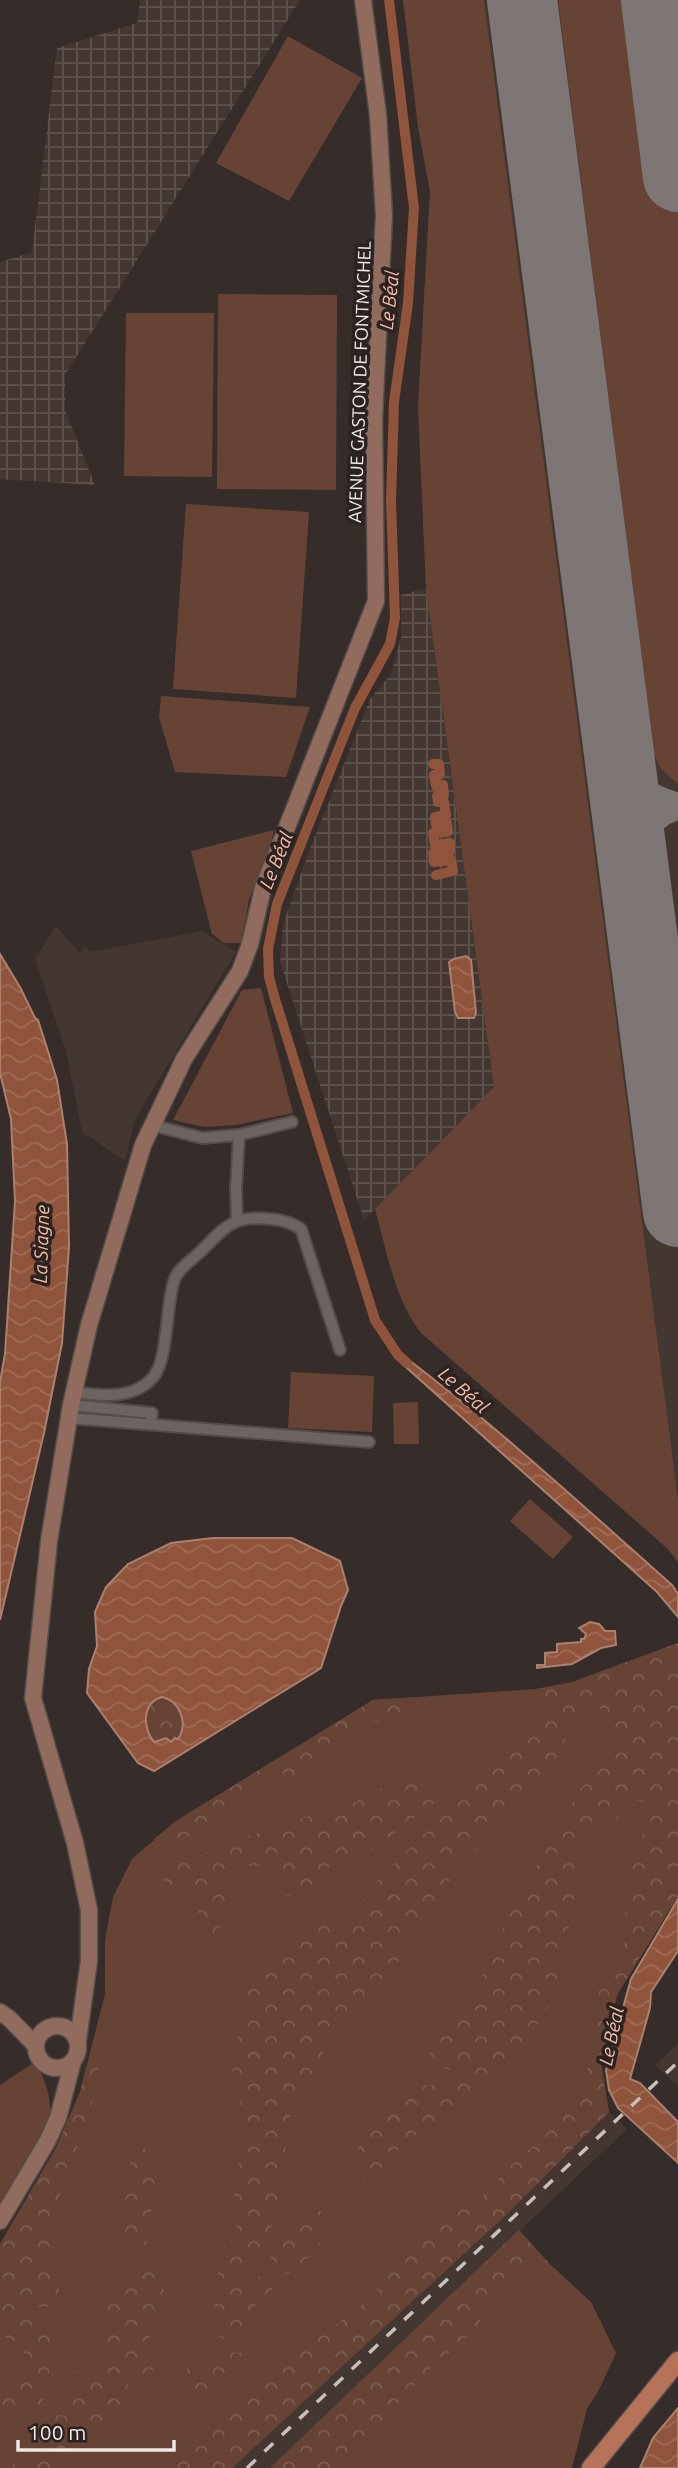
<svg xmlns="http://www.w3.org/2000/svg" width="678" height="2468" font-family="Ubuntu,sans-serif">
<defs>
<pattern id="industrial-grid" width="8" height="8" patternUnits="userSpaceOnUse" patternTransform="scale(1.75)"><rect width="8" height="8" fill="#443630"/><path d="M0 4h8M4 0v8" fill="none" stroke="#5f534e"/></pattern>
<pattern id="forest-crowns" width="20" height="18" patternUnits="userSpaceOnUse" patternTransform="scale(1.75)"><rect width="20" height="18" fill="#674336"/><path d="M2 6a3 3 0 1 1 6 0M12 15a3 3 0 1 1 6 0" fill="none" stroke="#7d5e53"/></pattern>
<pattern id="water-waves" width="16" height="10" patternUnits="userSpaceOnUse" patternTransform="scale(1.75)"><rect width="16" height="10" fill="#90533b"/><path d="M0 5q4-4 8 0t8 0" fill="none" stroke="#a06c57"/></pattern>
</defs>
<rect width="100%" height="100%" fill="#362d2a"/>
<path fill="#443630" d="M408,0h270v1562l-10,-13 -128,-115 -119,-101 -12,-16 -12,-27 -22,-81 119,-122 -68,-499 -8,-182 12,-215 -12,-64z
M56,926l24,27 5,-8 5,7 112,-21 34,21 -101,167 -10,42 -43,-29 -16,-81 -31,-92z
M678,2044v42h-1l-22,-21z
M609,2112l18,17 -357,339h-38l274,-253z"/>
<path fill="url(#industrial-grid)" d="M140,0h160l-235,375v35l30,75 -95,-6v-217l32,-10 25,-204 80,-25z
M426,588l68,499 -130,133 -84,-258 3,-38 25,-70 62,-155 21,-25 10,-37v-42z"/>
<path fill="#674336" d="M403,0h81l194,1500v62l-10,-13 -247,-216c-27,-36 -34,-81 -46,-124l119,-122 -68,-499 -8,-182 12,-215 -12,-64z
M558,0h120v784l-17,-15 -7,-15z
M288,36l74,42 -73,123 -73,-38z
M218,294l119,1 -1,195 -119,-1z
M126,313h88l-2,164 -88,-1z
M186,504l123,8 -13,186 -123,-9z
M161,696l149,11 -24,70 -111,-5 -16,-55z
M274,830l-5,22 -20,47 -7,44h-18l-12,-9 -21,-83z
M261,988l32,125 -58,12 -31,2 -31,-7 69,-130z
M291,1372l83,4 -2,56 -84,-4z
M418,1402l1,42h-25l-1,-41z
M530,1499l43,38 -20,22 -43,-38z
M678,1643v253l-61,99 -16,69 8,48 -103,103 -274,253h-232v-224l56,-96 24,-56 25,-98v-54l8,-43 19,-38 44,-38 197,-121 163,-11 36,-6z
M36,2061c10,23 19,42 11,67l-47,80v-123z
M519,2230l19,23 53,49 25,51 -17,37 -12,19 -15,59h-302z"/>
<path fill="url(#forest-crowns)" d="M678,1643v253l-61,99 -16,69 8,48 -103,103 -274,253h-60l84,-83 114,-86 48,-59 47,-33 16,-9 25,-28 41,-36 38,-48 15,-100 32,-57 -10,-25 29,-99 -24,-8 -9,21 -34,18 -10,11v55l-18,87 -11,23 -18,30 -55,64 -43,21 -28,18 -14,22 -10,21 -12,-2 -5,-17 -3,-25 33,-38 14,-4 11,-16 37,-2 5,-13 -21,-4 -14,-5 35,-43 19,-32 14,-26 17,-42 73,-130 47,-44 -29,-39 -14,2v11l-18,17 -4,15 -44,53 -24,10 -19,40 -16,10 -29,50 -21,26 -20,39 -48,40 -28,53 -19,30 -6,25 -10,91 -40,62 14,8 39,-63 19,-20 25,15c-3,9 -31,45 -38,50 -8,5 -15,3 -25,12v13l-9,2 -12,13 2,21 -7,12 -16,1 -18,-13 7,-65 5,-21 9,-6 4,-20 -4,-15 9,-58 -1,-42 -10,-28 5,-18 4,-44 12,-33 13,-14 21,-13 4,-14 9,-7 55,-17 19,-31 26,-27 148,-137 -2,-15 -9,-17 36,-7z
M162,1697c21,4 31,37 8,45l-4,-4 -12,4c-11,-14 -13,-39 8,-45z
M415,1697v23l-16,3 -27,-1 -59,40 -3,14 -13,6 -13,-6 -15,6 -15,16 -21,10 -23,18 -47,21 -9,-8 22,-18 197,-121z
M399,1780l34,1 -1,9 7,9 -78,59 -35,10 -1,12 -13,13 -30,3 -5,-10 8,-8 -3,-13 -38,1 -16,8c4,27 2,36 -11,60h-13l-7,-15 3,-22 -27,-9 -13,-10 12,-13 107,-40 72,-21z
M99,2064l-9,51 -28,74 -12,48 -1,14 7,17 5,37 -29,3v8l7,13 18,8 -18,79 -17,-3 -6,10 -10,8 -6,-5v-30l4,-18 17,-6 5,-7c-2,-22 -7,-22 -26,-30v-91l56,-96 24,-56 6,-25z
M133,2147l14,2 12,9 -13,88 -19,-7 -9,-9z
M519,2230l30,33 -19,9 -27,22 -37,44 -36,31 -77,84 -22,15h-61z
M160,2253l5,50 -1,17 -15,10 4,41 -11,13 -14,-2 2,8 -2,14 -32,30 -18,3 -14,31h-52l3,-10 6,-4 11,-2 1,-11 10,-11 4,-18 18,4 9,-45 26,10 13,-21 -11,-8 8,-16 -5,-10 -1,-18 43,-54z
M225,2352l17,1 -12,31 -29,19 -17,-20 4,-19c13,-5 24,-5 37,-12z"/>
<path fill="url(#water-waves)" stroke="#ac806f" stroke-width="2" fill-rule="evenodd" d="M0,954l21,35 14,29 3,2 19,60 10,64 2,103 -7,96 -18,90 -44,187v-238l5,-28 10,-153 -4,-82 -11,-46z
M466,956l5,4 5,53 -2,5h-16l-3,-6 -6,-50 5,-3z
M398,1355h4c95,71 182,152 270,230l6,9v23l-21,-25 -259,-232z
M213,1538h79l48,23 8,29 -7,16 -20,62 -167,103 -16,-8 -51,-70 2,-24 8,-23 -2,-34 11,-25 22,-23 43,-21zM162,1697c19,4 26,27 16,42l-3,-1 -4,4 -5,-4 -12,4c-11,-14 -13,-39 8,-45z
M590,1622l9,2 6,7h10l1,14 -15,3 -29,16 -35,4v-3h8v-12l12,-1v-8l24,-2v-3h3l2,-5 -7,-6z
M678,1899v52l-27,41 -1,16 -20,71 10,4 38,39v41l-60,-55 -9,-18 -3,-20 25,-91z
M678,2408v60h-38l13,-30z"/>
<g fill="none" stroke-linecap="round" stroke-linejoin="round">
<path stroke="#90533b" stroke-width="10" d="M389,0l25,208 -6,95 -14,99 -3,99 4,117 -5,26 -35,64 -78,196 -9,45 1,28 6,22 100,321 23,35 9,8
M433,764h6l1,10 -6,1 2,11 7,-1 1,10 -7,1 1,6h6l2,13 -11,2 1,8 11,-2 1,9 -15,1 2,12 15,-2v8l-17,2 1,9 17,-2 2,11 -17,4"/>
<path stroke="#7e7674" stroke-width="28" d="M620,758c14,28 23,39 55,48
M635,877c2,-32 7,-62 43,-71"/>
<path stroke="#7e7674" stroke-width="70" d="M522,0l156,1212
M656,0l22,177"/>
<g stroke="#544c49" stroke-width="14">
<path id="minor" d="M152,1125l50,13 37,-3 53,-13
M237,1220l-1,-30 3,-55
M74,1392c27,4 61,8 80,-16 14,-17 12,-72 20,-95 3,-11 16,-20 24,-27 28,-27 32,-39 73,-35 11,1 20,3 30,10l39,121
M71,1405l81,8 -1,10
M69,1418l300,24"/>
</g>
<g stroke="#544c49" stroke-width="19">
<path id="secondary" d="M0,2012l10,7 26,27
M36 2047a21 21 0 1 1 42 0a21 21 0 1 1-42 0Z
M78,2040l11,-79v-51l-14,-67 -42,-145 16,-157 22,-136 18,-80 54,-180 41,-86 56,-88 10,-27 13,-56 113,-287 -2,-183 10,-203 -6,-100 -15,-115
M0,2221l47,-79 11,-24 15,-57"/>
</g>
<g stroke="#544c49" stroke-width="21">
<path id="primary" d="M591,2468l87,-107"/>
</g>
<use href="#minor" stroke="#6d6360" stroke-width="10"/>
<use href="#secondary" stroke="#916b5d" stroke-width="16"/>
<use href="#primary" stroke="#b6735a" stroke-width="18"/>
<path stroke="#c7c0be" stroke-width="3.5" stroke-dasharray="12 12" stroke-linecap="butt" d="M247,2468l431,-406"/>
</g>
<g text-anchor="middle" stroke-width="7" stroke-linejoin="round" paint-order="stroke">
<g font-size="18" fill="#efe9e7" stroke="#2c2320">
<text transform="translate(360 382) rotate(-88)" y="6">AVENUE GASTON DE FONTMICHEL</text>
</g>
<g font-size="19" font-style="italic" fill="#f5bca7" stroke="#2c2320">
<text transform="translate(389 300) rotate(-84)" y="7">Le Béal</text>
<text transform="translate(276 860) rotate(-68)" y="7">Le Béal</text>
<text transform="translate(41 1244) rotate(-88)" y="7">La Siagne</text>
<text transform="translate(464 1390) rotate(41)" y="7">Le Béal</text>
<text transform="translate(611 2036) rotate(-78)" y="7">Le Béal</text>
</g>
</g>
<path d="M18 2440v10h156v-10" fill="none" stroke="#efe9e7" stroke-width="3.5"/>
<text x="28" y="2440" font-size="21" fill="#efe9e7" stroke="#2c2320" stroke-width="5" paint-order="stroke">100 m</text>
</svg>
